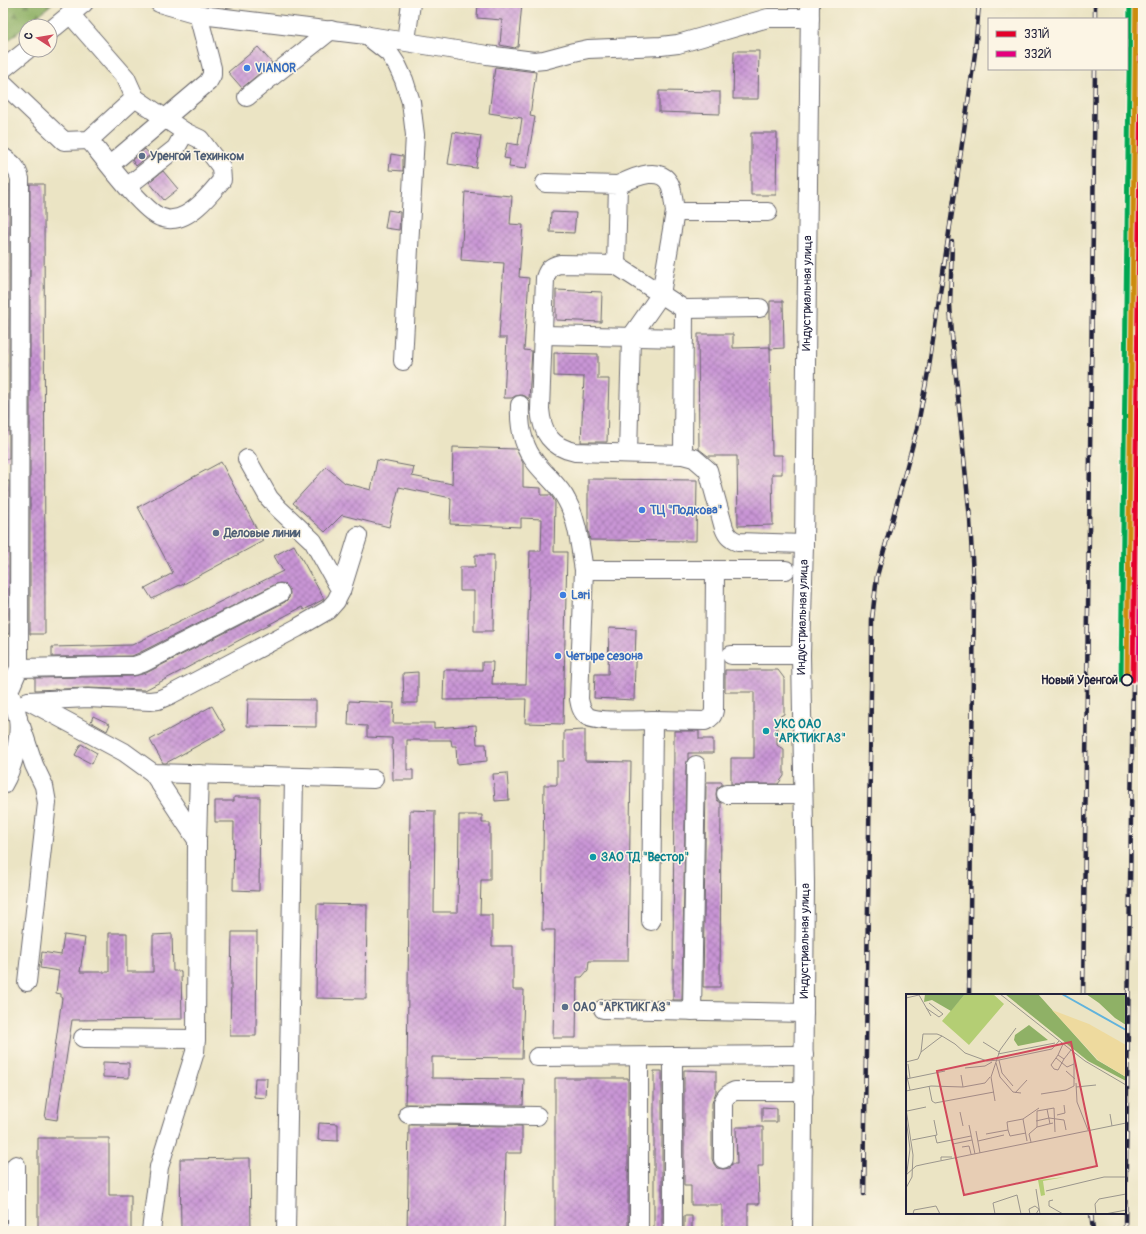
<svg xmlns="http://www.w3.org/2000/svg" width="1146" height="1234" font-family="Pangolin,sans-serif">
<defs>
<pattern id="forest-firs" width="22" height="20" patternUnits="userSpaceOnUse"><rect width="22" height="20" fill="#8fb166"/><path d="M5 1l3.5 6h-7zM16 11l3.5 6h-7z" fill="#749055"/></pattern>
<pattern id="building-cross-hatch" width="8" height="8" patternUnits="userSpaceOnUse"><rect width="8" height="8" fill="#c995d5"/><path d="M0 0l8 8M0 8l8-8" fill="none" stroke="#a379ae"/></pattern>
</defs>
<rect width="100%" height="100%" fill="#fcf5e5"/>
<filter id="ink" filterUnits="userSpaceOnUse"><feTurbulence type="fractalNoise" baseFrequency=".025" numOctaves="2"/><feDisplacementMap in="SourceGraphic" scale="8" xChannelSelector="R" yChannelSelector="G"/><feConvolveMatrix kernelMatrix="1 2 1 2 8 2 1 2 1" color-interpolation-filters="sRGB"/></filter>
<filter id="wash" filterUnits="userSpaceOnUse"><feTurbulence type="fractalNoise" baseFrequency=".012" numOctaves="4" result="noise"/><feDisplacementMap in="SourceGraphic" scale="16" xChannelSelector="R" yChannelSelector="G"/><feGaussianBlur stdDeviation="0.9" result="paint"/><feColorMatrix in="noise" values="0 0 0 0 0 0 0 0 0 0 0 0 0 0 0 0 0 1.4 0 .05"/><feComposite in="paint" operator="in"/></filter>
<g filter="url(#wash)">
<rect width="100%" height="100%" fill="#ebe4c4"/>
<path fill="url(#forest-firs)" stroke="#586a50" d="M3,3h50l-50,42z"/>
<g id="blocks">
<path fill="url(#building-cross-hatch)" d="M478,3h44l-4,44h-2l-1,1 -15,-3 2,-25 -25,-2z
M258,47l14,16 -30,25 -14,-16z
M734,51h25l-1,48h-25z
M495,67l41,5 -6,44 5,1 -9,52 -17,-2 1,-8 -6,-1 3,-15 11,2 4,-27 -33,-5z
M659,91l61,1v22l-61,-2z
M453,132l28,4 -5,32 -28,-4z
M751,133h26l-1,62h-25z
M145,149l5,6 -14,11 -4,-6z
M391,154l12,2v15l-14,-1z
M163,171l15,18 -14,11 -15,-18z
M3,184h6v275h-6z
M30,184h14l1,450h-15z
M465,192l47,4 -2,28 13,1 -4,52 10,1 -5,72 8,1 -3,48 -4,-3 -4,-1 -6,1 -3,2h-8l3,-60h-8l5,-75 -43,-3z
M388,210l12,2 -1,18 -14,-2z
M551,212l25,1 -2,20 -24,-1z
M556,290l46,2 -1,30 -45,-2z
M770,301h13l1,47 -14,1z
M698,334h35v14l37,-1 2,108h10v19h-10l1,51 -35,1 -1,-70h-29l-9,-7z
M554,353l44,1v25h11l-2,63h-26l3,-65 -30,-1z
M453,447l63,2 7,14v24l18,1v7h10l4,7 -1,50h13l-4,172 -38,-1 1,-24 -83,1 1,-30h38v-8h11l-1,22h34l4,-133h11l1,-32 -21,-1v9l-71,-3 1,-26 -52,-11 -10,40 -47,-12 -17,17 -32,-29 33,-36 19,16 26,7 6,-30 37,7 -2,9 40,8z
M221,462l42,79 -83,45v-1l-28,14 -7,-11 28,-15 -35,-66z
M588,479l109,1 -1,61 -106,-1 -2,-11z
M3,481h6v153h-6z
M294,545l30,54 -20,11 -2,-3 -157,83 -58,-2 -52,2v-12l99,-2 12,-3 139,-71 4,-4 1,-5 -1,-4 -4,-5 -5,-1 -4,1 -137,69 -7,3 -80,1v-10l80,-2 151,-74 -9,-15z
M475,555h19l-1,76h-19v-40h-14v-24h15z
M609,628l27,1 -2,71 -40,-2 1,-24h13z
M725,670h53l6,8v36l-7,4v27l7,5v26l-6,8h-47v-26h23v-66h-29z
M418,672v31h-14l-1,-30z
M248,699l68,1v27l-69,-1z
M349,701l45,2 -1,20h41v5l42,-3 1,19h9l1,17 -30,3 -1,-18h-4l-1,-6h-44v30h6v10h-20l-1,-42 -25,-1v-11l-19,-1z
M212,706l14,24 -60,33h-3l-13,-23z
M93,716l17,8 -3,7 -16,-9z
M585,730v31l46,1 -3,199h-39l-1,9 -6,7h-5l-1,61h-23l2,-108h-13l2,-145h13v-24h7v-30z
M674,731h25v8h14v14h-25v6l-2,6 -4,235h-9z
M81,744l16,9 -5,11 -17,-9z
M507,773l2,27 -14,1 -2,-27z
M706,782h16v3l-5,3 -1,6 1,6 4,3 -1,184h-17z
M234,797h26l-1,94 -26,-1 1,-68h-19v-21h19z
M410,810l25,1 -1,101h24l1,-97h23v8h8v57h-9l-1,35h12v31h21v44h11l-2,68 -90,-1v21l92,1 -1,26 -118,-1 1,-27h1z
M317,904l50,1 -1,94 -50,-1z
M232,932h25l-1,104h-26z
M109,933h18v39h26v-37l19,-1 1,37h8l1,48 -110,1 -15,100 -12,-2 17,-120h-1v-4l-5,-1 3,-22 -19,-3 2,-16 19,3 3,-20 21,3 -5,34h29z
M103,1062l26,1v15l-26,-1z
M684,1070l32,1v21l-4,11v56l2,5 3,4 6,1 6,-1 3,-4h5l-1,-37h27v39h-5l1,38h-11v27h-26v-26h-31v-19h-7z
M654,1071h8v160h-8z
M255,1078h12l-1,20 -12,-1z
M555,1078h73v153h-73z
M762,1107l15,1v14h-15z
M319,1123l19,1v17l-20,-1z
M409,1125l113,1v27h-16l-2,78h-97z
M38,1138h71v57h22v36h-93z
M250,1158l1,73h-70l-1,-72z
M684,1216h8v15h-8z"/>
</g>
</g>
<g filter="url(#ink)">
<use href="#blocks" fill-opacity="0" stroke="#68666b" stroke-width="1"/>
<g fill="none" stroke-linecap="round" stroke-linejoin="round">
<g stroke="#68666b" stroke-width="20">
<g id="minor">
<path d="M159,3l42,12 165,20 23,18 8,12 7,15 7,22 4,33 -12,226"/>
<path d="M50,31l34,-28"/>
<path d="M369,36l118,19 47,6 10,-1 30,-8 14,-3 73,-3 17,-2 90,-26h42"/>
<path d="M406,41l5,-38"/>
<path d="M3,69l24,-19"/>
<path d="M3,83l61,58 25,-1 46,-42 -9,-20 -56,-64"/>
<path d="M247,97c27,-23 56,-44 84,-67"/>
<path d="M89,140c14,17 53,70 71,77 3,1 9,3 12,2 19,0 39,-26 50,-39l-1,-13 -21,-28 -15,-7 -50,-34"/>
<path d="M3,157c10,7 14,10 17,22l-1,489"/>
<path d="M110,165l98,-83 4,-7v-7l-12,-46 1,-7"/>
<path d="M545,183l73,2 -2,80"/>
<path d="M618,185c15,-7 44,-22 53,2 2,8 3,17 4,25"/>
<path d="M128,186l48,-38 9,-16"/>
<path d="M684,309l-1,146 11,3 14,12 16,58c3,8 6,11 14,14l66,2"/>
<path d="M543,335l141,3"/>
<path d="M520,405c-1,20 3,42 16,58 10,13 24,23 31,38 11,20 13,46 17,69"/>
<path d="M628,453l3,-116 30,-43 14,-82h93"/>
<path d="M683,455l-108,-3c-24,-5 -33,-19 -35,-43l5,-131c3,-9 6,-12 15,-14l56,1 68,44 76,-1"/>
<path d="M247,459l22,39 10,11 34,32 28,50"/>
<path d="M731,655h70"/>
<path d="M28,701l60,-3 62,3 8,-1 12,-5 127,-67 31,-18 8,-9 5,-10 17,-55"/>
<path d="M29,701l95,51 29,21 221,6"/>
<path d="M653,720l52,1c6,-3 8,-5 9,-11l1,-140"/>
<path d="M21,726l13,39 10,21 3,17 -20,179"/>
<path d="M153,773l44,67 -1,199"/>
<path d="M3,785c10,-17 18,-48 15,-67 -2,-9 -6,-19 -9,-27l10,-23 101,-2h14l9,-3 137,-70"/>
<path d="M726,794h77"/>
<path d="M197,840l2,-66"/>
<path d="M651,921l2,-201c-14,0 -56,3 -66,-4 -6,-5 -7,-11 -8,-17l5,-129h202"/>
<path d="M603,1009l201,4"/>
<path d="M692,1011l4,-246"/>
<path d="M83,1038l113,1 -1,13 -36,115 -8,64"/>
<path d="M537,1057l267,-2"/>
<path d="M639,1057v174"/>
<path d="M408,1114l129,2"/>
<path d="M723,1159v-56c2,-7 5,-9 12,-12h69"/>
<path d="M16,1231v-66"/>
<path d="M286,1231l8,-454"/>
<path d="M673,1231v-175"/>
<path id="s1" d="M802,1231l3,-348 -4,-228 3,-111 6,-541"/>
</g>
</g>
<use href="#minor" stroke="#fff" stroke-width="18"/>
<g stroke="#22223b" stroke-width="4.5">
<path id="rail" d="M1095,19v-16
M952,242l-2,63 2,31 18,183 4,78 -5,398
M1083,995l12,-926
M864,1194l8,-575 5,-43 40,-147 12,-62 29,-195 17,-119 4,-50
M1091,1213l2,18
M1125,1231l8,-551"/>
</g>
<use href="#rail" stroke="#fcf5e5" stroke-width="3" stroke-dasharray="9" stroke-linecap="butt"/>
<g stroke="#fcf5e5" stroke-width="8">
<path id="rail-1" d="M1133,680l9,-677"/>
</g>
<g stroke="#fcf5e5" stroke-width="8">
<path id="rail-2" d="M1139,680l4,-301"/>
</g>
<g stroke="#fcf5e5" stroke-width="8">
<path id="rail-3" d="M1127,680l9,-677"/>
</g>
<g stroke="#fcf5e5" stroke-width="8">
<path id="rail-4" d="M1121,680l9,-677"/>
</g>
<use href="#rail-1" stroke="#e4002b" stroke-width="5"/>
<use href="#rail-2" stroke="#e5007d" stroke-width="5"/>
<use href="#rail-3" stroke="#cc8c0c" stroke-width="5"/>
<use href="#rail-4" stroke="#00a651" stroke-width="5"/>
</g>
</g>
<g fill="#3f7fe0" stroke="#fcf5e5" stroke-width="1.5">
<circle cx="247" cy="68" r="4"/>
<circle cx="642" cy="510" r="4"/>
<circle cx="563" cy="595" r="4"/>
<circle cx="558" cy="656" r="4"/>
</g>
<g fill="#5c6f8a" stroke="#fcf5e5" stroke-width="1.5">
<circle cx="142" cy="156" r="4"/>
<circle cx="216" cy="533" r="4"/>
<circle cx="565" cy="1007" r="4"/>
</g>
<circle fill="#fcf5e5" stroke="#22223b" stroke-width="2" cx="1127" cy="680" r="5.5"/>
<g fill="#0f9aa8" stroke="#fcf5e5" stroke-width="1.5">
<circle cx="766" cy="731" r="4"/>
<circle cx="593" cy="857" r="4"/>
</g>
<g text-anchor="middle" stroke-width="3" stroke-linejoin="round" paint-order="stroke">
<g font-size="12" font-weight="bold" fill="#366cbe" stroke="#fcf5e5" text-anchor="start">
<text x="255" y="72">VIANOR</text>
<text x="650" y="514">ТЦ "Подкова"</text>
<text x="571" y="599">Lari</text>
<text x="566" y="660">Четыре сезона</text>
</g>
<g font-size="12" font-weight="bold" fill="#4e5e75" stroke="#fcf5e5" text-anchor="start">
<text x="150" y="160">Уренгой Техинком</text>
<text x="224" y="537">Деловые линии</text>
<text x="573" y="1011">ОАО "АРКТИКГАЗ"</text>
</g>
<g font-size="12" fill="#22223b" stroke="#fcf5e5">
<text dy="4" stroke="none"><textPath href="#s1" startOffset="938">Индустриальная улица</textPath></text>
<text dy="4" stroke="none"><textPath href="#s1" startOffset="614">Индустриальная улица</textPath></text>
<text dy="4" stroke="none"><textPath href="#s1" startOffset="290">Индустриальная улица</textPath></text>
</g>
<g font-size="12" font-weight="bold" fill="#22223b" stroke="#fcf5e5" text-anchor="end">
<text x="1118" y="684">Новый Уренгой</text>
</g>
<g font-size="12" font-weight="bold" fill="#0d838f" stroke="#fcf5e5" text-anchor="start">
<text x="774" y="728">УКС ОАО<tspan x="774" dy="14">"АРКТИКГАЗ"</tspan></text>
<text x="601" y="861">ЗАО ТД "Вестор"</text>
</g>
</g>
<g transform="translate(906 994)">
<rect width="220" height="220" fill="#ebe4c4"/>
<path d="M59,0h28l11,10 -35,41 -27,-24zM159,183l-22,4 2,14 -4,1 -3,-16z" fill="#b4ce74"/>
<path d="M19,0h40l-14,17 -19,-11 -8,2zM99,0h33l59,66 29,17v4l-38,-20zM180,0h40v31l-11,-7 -16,-15zM123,31l19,15 -30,6 -4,-6 1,-5z" fill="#8fb166"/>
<path d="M146,16l37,14 37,21v32l-28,-17z" fill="#eeda9e"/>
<path fill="none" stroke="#61b3dc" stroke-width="2" d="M156,0l64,36"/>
<path fill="none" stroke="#9b968d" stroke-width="1" d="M94,0l85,67 41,24M0,4l13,-3 12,21M20,14l13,9 4,-3 -14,-11M36,42l-21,16 2,-18h14l5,2 13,8 10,9 22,8 12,-1 3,13 11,13M77,48l16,10M157,50l-5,11 6,4 7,-9M92,60l57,-11M152,61l-7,10 3,4 4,1 6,-11M150,64l11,9 7,-3M93,66l53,-11 7,-8M0,68l12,-3 3,-7M90,69l4,14 13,15 8,1M2,70l2,14M59,74l20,-2 7,-4M160,77l9,8M0,78l4,18M0,85l39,-8M170,89l1,19 11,28M23,92l3,15 3,2 59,-11M57,93l22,-4 5,-6M170,93l20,-2M0,97l25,-5 32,1 -2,-12M109,99l12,-13M135,100l25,-4 8,-4v-33M89,107l-4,-24 9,-27 16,-22M0,115l7,46 -1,22 -6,11M141,115l3,15M1,117l19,-4M54,118l3,14M204,120l2,12M151,121l8,-2 -1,-8M0,124l4,31 -4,30M117,125l16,-11M130,127l13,-3 15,2 2,10M63,131l6,29M131,133v-16l17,-3 1,24M102,136l2,6 16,-3M70,137l4,22M80,140l22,-4 -1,-8 16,-3 4,22M29,141l2,8 34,-7M6,146l25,-5 -3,-15M72,147l26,-6M125,148l-2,-8 8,-7 16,-4M47,150l19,-4M56,153l7,-1 2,8M35,166v-3h11M0,181l10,-9 9,-2 201,-41M130,195l4,25M140,197l58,-14h22M147,206l-4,1v5l14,8M7,220l1,-4 22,-4 4,8M89,220l-2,-11 24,-8 4,19M124,220l-1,-5 6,-3 4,3 -3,5M190,220l-1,-10 4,-5 27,-5M199,220l21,-4"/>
<path fill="#d1495b" fill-opacity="0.15" stroke="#d1495b" stroke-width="2" d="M165,48l26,124 -133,29 -27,-124z"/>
<rect width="220" height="220" fill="none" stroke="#22223b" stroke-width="2"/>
</g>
<rect width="1146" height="1234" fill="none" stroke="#fcf5e5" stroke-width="16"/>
<rect x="988" y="18" width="140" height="52" fill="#fcf5e5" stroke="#a5a1a1"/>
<rect x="996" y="31" width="20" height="6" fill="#e4002b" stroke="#a5a1a1"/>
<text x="1024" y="38" font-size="12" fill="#22223b">331Й</text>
<rect x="996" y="51" width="20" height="6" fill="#e5007d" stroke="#a5a1a1"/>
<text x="1024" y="58" font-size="12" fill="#22223b">332Й</text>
<g transform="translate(38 38) rotate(282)"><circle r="19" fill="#fcf5e5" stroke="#a5a1a1"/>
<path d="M0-3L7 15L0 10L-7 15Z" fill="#d1495b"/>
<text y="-6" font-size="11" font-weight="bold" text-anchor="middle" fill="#22223b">С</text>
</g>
</svg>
